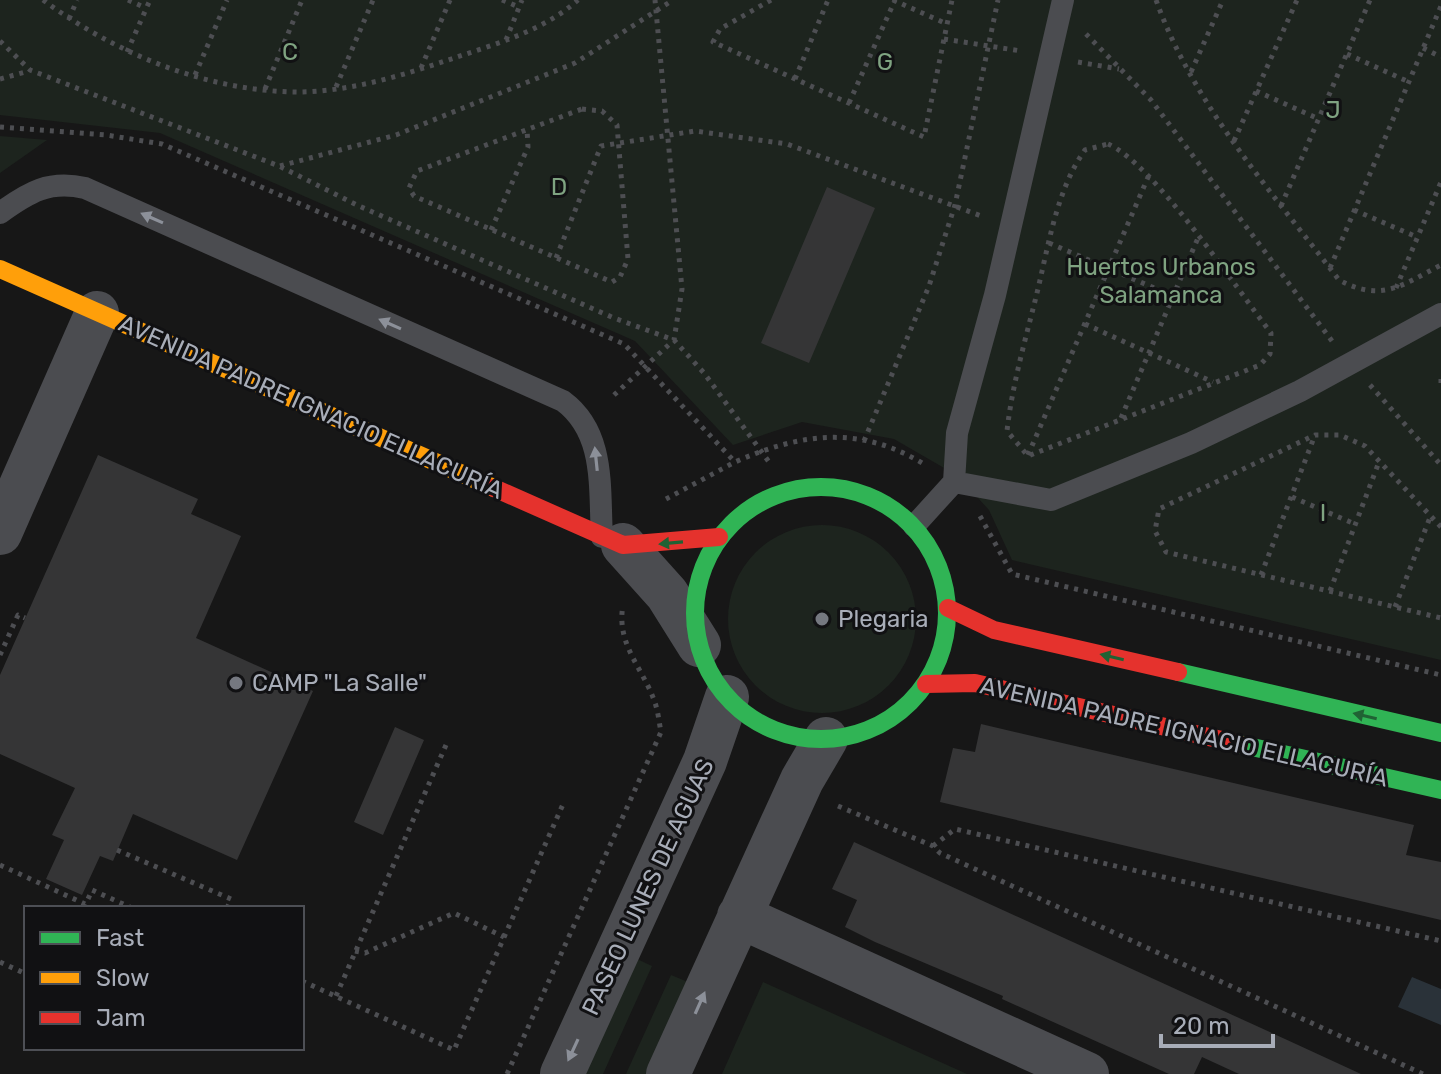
<svg xmlns="http://www.w3.org/2000/svg" width="1441" height="1074" font-family="Rubik,sans-serif">
<rect width="100%" height="100%" fill="#171717"/>
<path fill="#1d241e" d="M0,0h1441v660l-429,-100 -23,-50 -31,-34 -64,-37 -92,-17 -69,23 -98,-104 -475,-208 -160,-18z
M0,136l47,4 -47,33z
M728 619a94 94 0 1 1 188 0a94 94 0 1 1-188 0Z
M637,959l15,7 -49,108h-18z
M671,975l17,7 -42,92h-20z
M763,982l204,92h-245z"/>
<path fill="#2a3239" d="M1412,977l29,12v36l-43,-18z"/>
<path fill="#353536" d="M827,187l48,21 -66,155 -48,-20z
M98,455l100,44 -7,15 50,22 -45,102 117,53 -76,169 -104,-46 -20,47 -13,-5 -18,39 -36,-16 18,-39 -12,-5 23,-47 -75,-34v-79z
M981,724l433,101 -8,30 35,7v58l-501,-118 13,-54 22,4z
M395,727l29,13 -41,95 -29,-13z
M854,842l431,197 76,35h-122l-37,-17 -8,17h-25l-167,-75 1,-3 -128,-54 -30,-15 12,-27 -25,-11z"/>
<g fill="none" stroke-linecap="round" stroke-linejoin="round">
<path stroke="#4d4e52" stroke-width="5" stroke-dasharray="4 6" stroke-linecap="butt" d="M43,0c72,53 162,91 254,92 54,0 110,-18 160,-35 42,-14 87,-27 121,-57
M128,0l18,8
M502,0l17,7
M771,0l-51,29 -7,13 211,95 28,-137
M893,0l54,24
M1156,0c38,106 116,192 183,280 43,23 63,5 102,-15
M69,19l8,-19
M1086,34l65,66 181,241
M944,39l77,12
M506,40l16,-40
M0,41l30,29 249,96 80,40 255,112 60,22 30,33 65,89
M1423,48l18,9
M127,52l23,-52
M1347,54l62,28
M1078,62l41,7
M421,68l29,-68
M1191,72l32,-72
M195,75l32,-75
M0,79l29,-8
M795,79l33,-79
M336,87l37,-87
M265,89l37,-89
M1256,91l63,28
M849,103l46,-103
M582,109l20,2 15,14 11,134 -8,18 -8,5 -198,-86 -5,-8 8,-17z
M0,127l106,8 56,9 462,200 111,118c68,-30 127,-37 192,4
M1234,141l63,-141
M1108,144c46,20 128,144 163,189l-1,21 -10,11 -232,91 -21,-25c5,-45 18,-90 29,-134 12,-48 20,-107 49,-147z
M280,166l116,-31 179,-72 98,-63
M1281,206l89,-206
M1354,210l63,27
M491,230l37,-83 -1,-18
M1049,243l124,53
M556,258l45,-112 94,-15 92,13 197,73
M1330,268l111,-262
M1396,288l45,-106
M1085,324l128,58
M1441,379v9
M1370,385l71,80
M614,395l60,-55 8,-51 -27,-289
M1121,418l77,-180
M864,441l65,-155 26,-81 43,-205
M1028,455l121,-280
M1292,497l63,27
M666,499l69,-37
M980,516l32,58 429,101
M1441,527l-76,-81 -25,-11h-25l-156,74 -4,22 11,21 275,66
M1261,575l54,-140
M1330,591l49,-129
M1395,607l36,-92
M0,655l18,-40 7,3
M838,806l95,40 7,7 483,221
M933,846l22,-17 486,112
M117,850l114,49 -4,9
M0,865l85,39
M84,908l8,-18 40,18
M355,951l10,2 89,-40 50,24
M0,962l26,12
M302,981l152,69 110,-248
M336,996l110,-251
M507,1074l154,-342c-2,-10 -3,-22 -7,-32 -12,-33 -38,-56 -31,-95"/>
<path stroke="#4b4c50" stroke-width="22" d="M0,213c29,-21 49,-33 85,-25l478,213c43,32 36,87 39,136
M954,482l97,18 140,-57 109,-52 141,-77
M914,526l40,-44 3,-49 38,-138 68,-295"/>
<path stroke="#4b4c50" stroke-width="44" d="M0,533l97,-220
M623,545l44,49 32,51
M739,916l348,158
M562,1074l143,-313 22,-64
M668,1074l134,-294 24,-41"/>
<path stroke="#30b455" stroke-width="18" d="M695 613a126 126 0 1 1 252 0a126 126 0 1 1-252 0Z
M1178,672l263,61
M1239,744l202,46"/>
<path stroke="#ff9f0a" stroke-width="18" d="M0,269l494,219"/>
<path stroke="#e5322d" stroke-width="18" d="M494,488l129,57 96,-8
M948,608l46,22 184,42
M926,684l49,-1 264,61"/>
</g>
<defs><path id="oneway-solid" d="M-6-.8H1V-3.2L6.5 0L1 3.2V.8H-6Z" transform="scale(2)"/></defs>
<g fill="#8c9099">
<use href="#oneway-solid" transform="translate(152 218) rotate(-156)"/>
<use href="#oneway-solid" transform="translate(390 324) rotate(-156)"/>
<use href="#oneway-solid" transform="translate(596 459) rotate(-96)"/>
<use href="#oneway-solid" transform="translate(700 1003) rotate(-66)"/>
<use href="#oneway-solid" transform="translate(573 1050) rotate(115)"/>
</g>
<g fill="#206234">
<use href="#oneway-solid" transform="translate(671 543) rotate(175)"/>
<use href="#oneway-solid" transform="translate(1112 657) rotate(-167)"/>
<use href="#oneway-solid" transform="translate(1365 716) rotate(-167)"/>
</g>
<g fill="#757880" stroke="#111113" stroke-width="3">
<circle cx="822" cy="619" r="8"/>
<circle cx="236" cy="683" r="8"/>
</g>
<g text-anchor="middle" stroke-width="6" stroke-linejoin="round" paint-order="stroke">
<g font-size="24" fill="#7fa381" stroke="#111113">
<text x="290" y="60">C</text>
<text x="885" y="70">G</text>
<text x="1333" y="118">J</text>
<text x="559" y="195">D</text>
<text x="1161" y="275">Huertos Urbanos<tspan x="1161" dy="28">Salamanca</tspan></text>
<text x="1323" y="521">I</text>
</g>
<g font-size="24" fill="#a8adb8" stroke="#111113">
<text transform="translate(311 407) rotate(24)" y="8">AVENIDA PADRE IGNACIO ELLACURÍA</text>
<text transform="translate(1184 732) rotate(13)" y="8">AVENIDA PADRE IGNACIO ELLACURÍA</text>
<text transform="translate(648 887) rotate(-65)" y="8">PASEO LUNES DE AGUAS</text>
</g>
<g font-size="24" fill="#a8adb8" stroke="#111113" text-anchor="start">
<text x="838" y="627">Plegaria</text>
<text x="252" y="691">CAMP "La Salle"</text>
</g>
</g>
<rect x="24" y="906" width="280" height="144" fill="#111113" stroke="#4d4f55" stroke-width="2"/>
<rect x="40" y="932" width="40" height="12" fill="#30b455" stroke="#4d4f55" stroke-width="2"/>
<text x="96" y="946" font-size="24" fill="#a8adb8">Fast</text>
<rect x="40" y="972" width="40" height="12" fill="#ff9f0a" stroke="#4d4f55" stroke-width="2"/>
<text x="96" y="986" font-size="24" fill="#a8adb8">Slow</text>
<rect x="40" y="1012" width="40" height="12" fill="#e5322d" stroke="#4d4f55" stroke-width="2"/>
<text x="96" y="1026" font-size="24" fill="#a8adb8">Jam</text>
<path d="M1161 1034v12h112v-12" fill="none" stroke="#a8adb8" stroke-width="4"/>
<text x="1173" y="1034" font-size="24" fill="#a8adb8" stroke="#111113" stroke-width="6" paint-order="stroke">20 m</text>
</svg>
